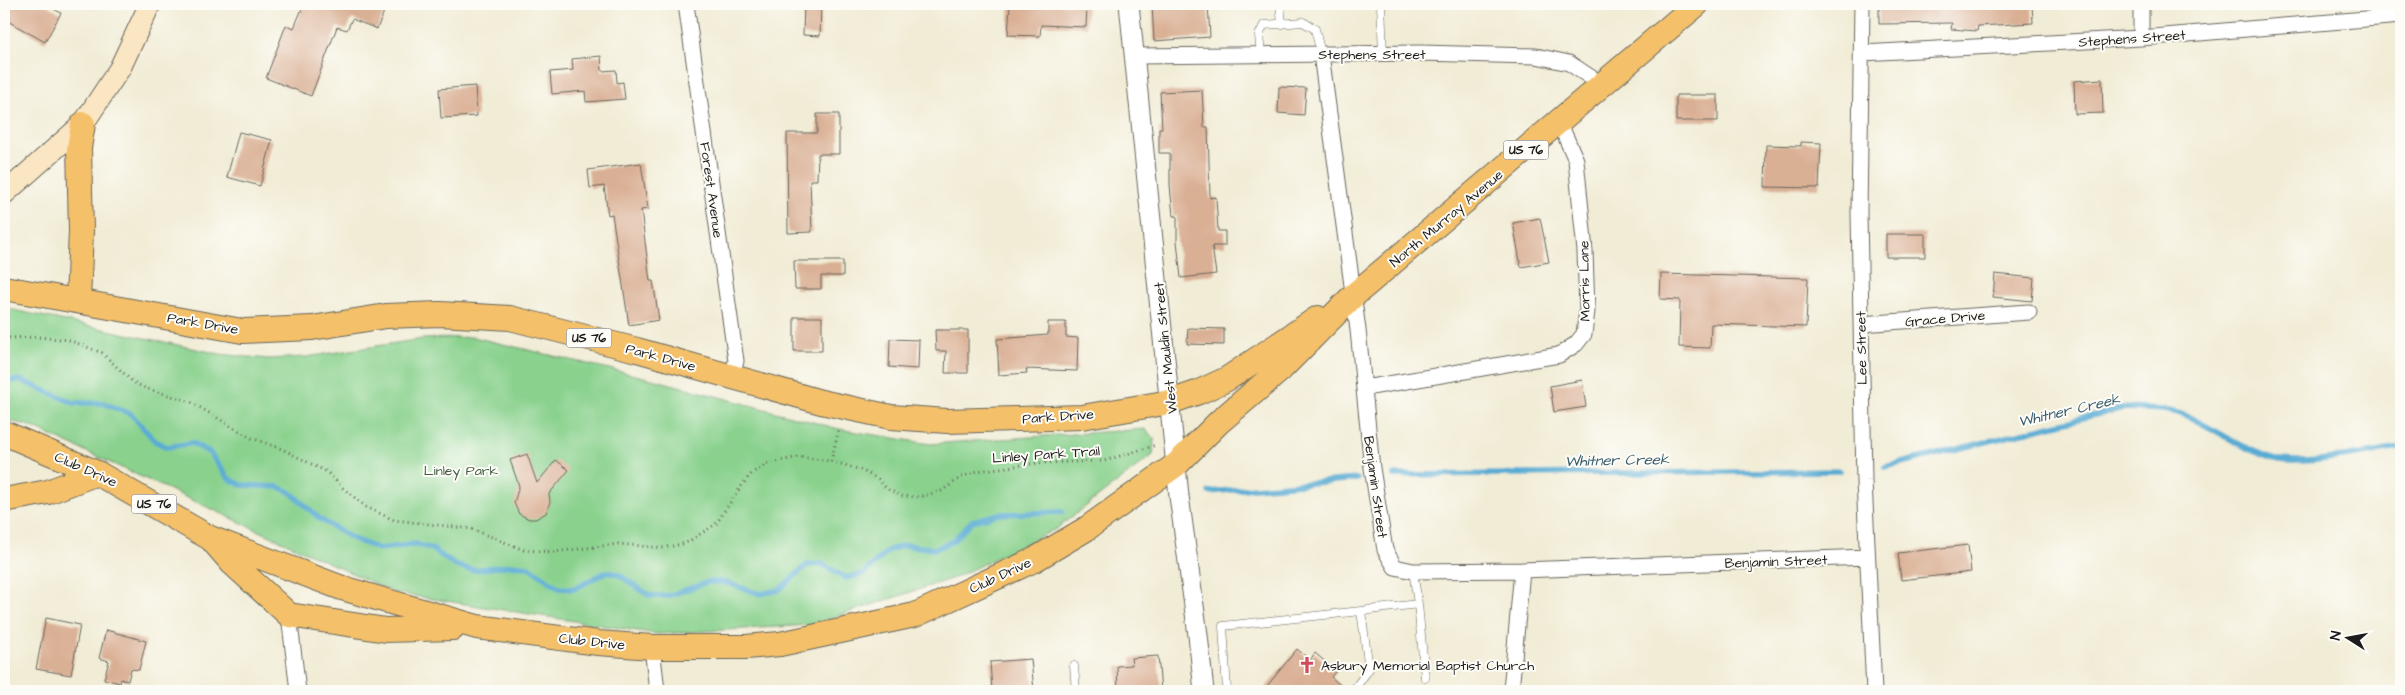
<svg xmlns="http://www.w3.org/2000/svg" width="2405" height="695" font-family="'Architects Daughter',sans-serif">
<rect width="100%" height="100%" fill="#fdfcf7"/>
<filter id="ink" filterUnits="userSpaceOnUse"><feTurbulence type="fractalNoise" baseFrequency=".02" numOctaves="2"/><feDisplacementMap in="SourceGraphic" scale="10" xChannelSelector="R" yChannelSelector="G"/><feConvolveMatrix kernelMatrix="1 2 1 2 8 2 1 2 1" color-interpolation-filters="sRGB"/></filter>
<filter id="wash" filterUnits="userSpaceOnUse"><feTurbulence type="fractalNoise" baseFrequency=".0096" numOctaves="4" result="noise"/><feDisplacementMap in="SourceGraphic" scale="20" xChannelSelector="R" yChannelSelector="G"/><feGaussianBlur stdDeviation="1.12" result="paint"/><feColorMatrix in="noise" values="0 0 0 0 0 0 0 0 0 0 0 0 0 0 0 0 0 1.4 0 .05"/><feComposite in="paint" operator="in"/></filter>
<g filter="url(#wash)">
<rect width="100%" height="100%" fill="#f1ecd5"/>
<path fill="#89d18d" stroke="#527654" d="M4,308l216,46 48,5 38,-2 116,-18 51,-2 183,43 183,49 91,15 215,-15 9,9 -1,17 -97,74 -102,49 -144,47 -153,9 -262,-41 -367,-168 -24,-5z"/>
<g fill="none" stroke-linecap="round" stroke-linejoin="round">
<path stroke="#58abd3" stroke-width="5.5" d="M4,382l16,-2 54,23h29l28,11 24,27 12,6 25,-4 17,9 19,26 13,7 38,2 11,5 30,27 33,20 26,10 37,-5 16,5 24,17 17,4 39,-5 17,2 30,21 15,1 32,-17 12,2 32,22h18l40,-14h16l36,12 19,-4 28,-25 15,-1 24,14 17,-4 26,-24 16,-5 30,4 18,-8 19,-20 28,-7 62,-2
M1885,467l238,-59c20,1 45,0 64,8 30,14 56,34 89,43 27,7 95,-7 125,-11
M1394,475l445,-4
M1209,492l148,-13"/>
</g>
<g id="blocks">
<path fill="#dab095" d="M4,4h41l16,9 -16,29 -41,-23z
M304,4h83l-10,25 -25,-10 -5,11 -10,-3 -26,69 -45,-18 20,-53 8,3z
M804,4h17l-1,32 -17,-1z
M1010,4h77l-1,23 -45,-2 -1,11 -32,-1z
M1152,4h56l2,33 -56,4z
M1879,4h153l1,19 -55,3 -1,5 -26,-2 1,-6 -73,1z
M601,56l1,15 14,-1 1,13 6,-1 2,17 -39,3 -1,-11 -33,3 -2,-22 23,-2 -1,-11z
M2102,79l1,34 -28,1 -1,-33z
M475,86l2,30 -36,2 -2,-29z
M1279,87l27,1 -2,27 -26,-2z
M1202,90l2,37h4l2,71 6,-1 2,34h7v15h-13l4,28 -35,4 -4,-37v-25h-4l-3,-31v-32h-11v-25h3l-2,-36z
M1676,95h42v26h-42z
M817,114h22v40h-21l-1,26h-7l2,52 -24,1 -1,-100h30z
M239,132l33,8 -12,46 -33,-9z
M1801,142l20,1 -2,45 -54,-1 1,-42 35,1z
M641,163l7,46 -7,1 9,71h3l6,39 -30,5 -17,-111 -4,1 -4,-29 -14,2 -2,-18z
M1540,218l9,44 -28,5 -8,-44z
M1886,234h39v23h-39z
M794,261h49v15h-22v13h-26z
M1661,274l147,4 -2,49 -95,-3 -1,24 -31,-1 1,-47 -20,-1z
M1995,274l39,4 -2,23 -39,-4z
M794,317h28v34h-28z
M1048,322h18v15l12,1 -1,33 -51,-2 1,4 -28,2 -2,-36 51,-4z
M1188,328l36,1v16l-37,-1z
M935,330h33v43h-23l1,-22h-10z
M890,339l29,1 -1,29 -29,-2z
M1582,380l4,27 -32,5 -4,-26z
M527,454l10,29 19,-23 13,10 -20,24 1,8 -4,11 -10,6h-7l-10,-5 -5,-11 5,-17 -9,-26z
M1968,545l3,27 -70,8 -3,-27z
M46,618l34,7 -9,50 -35,-6z
M106,630l40,11 -7,29 -8,-1 -3,12 -7,-2 -1,4 -16,-4 5,-18 -10,-3z
M1297,649l13,11 5,-7 21,18 -5,6 16,14h-84z
M1158,656l3,35h-43l-1,-25 15,-1 -1,-7z
M1031,659l3,32h-42l-2,-29z"/>
</g>
</g>
<g filter="url(#ink)">
<use href="#blocks" fill-opacity="0" stroke="#67655d" stroke-width="1"/>
<g fill="none" stroke-linecap="round" stroke-linejoin="round">
<g stroke="#67655d" stroke-width="9">
<path id="service" d="M1280,4l2,20
M1381,4l2,50
M1261,55l-2,-20 5,-10 39,-3 12,7 6,25
M1418,604l7,74
M1074,666l2,25
M1227,691l-4,-65 138,-15
M1353,691l16,-22 -8,-58 57,-7 -5,-33"/>
</g>
<g stroke="#67655d" stroke-width="17">
<path id="minor" d="M686,4l50,357 -4,16
M1862,4l-3,209 5,268 10,210
M2141,4v34
M1862,53l279,-15 260,-22
M1321,54l37,276 14,138 13,82 10,17 18,4 109,-1 345,-13
M1135,56l286,-3 115,3 33,7 32,21
M1861,324l168,-12
M1365,388l194,-33 17,-11 8,-10 3,-23 -2,-60 -9,-91 -17,-38
M289,615l9,76
M652,647l5,44
M1511,691l11,-121"/>
</g>
<g stroke="#67655d" stroke-width="21">
<path id="tertiary" d="M1129,4l50,492 19,139 6,56"/>
</g>
<g stroke="#67655d" stroke-width="23">
<path id="secondary" d="M4,194l79,-70 37,-56 30,-64"/>
</g>
<g stroke="#67655d" stroke-width="26">
<path id="primary" d="M4,288l238,43 70,-3 74,-12 54,-2 70,4 127,32 184,52 70,15 56,4 135,-4 88,-15 29,-10 28,-13 91,-61
M78,301l3,-70 -2,-83 4,-24
M4,433l93,40 113,65 132,50 135,39 121,16 54,4h94l34,-3 135,-29 119,-55 52,-31 91,-65 42,-42 61,-52 73,-74 344,-292
M4,500l44,-8 49,-19
M213,541l19,22 57,52 97,15 67,-2"/>
</g>
<path stroke="#67655d" stroke-width="3" stroke-dasharray="1 4" stroke-linecap="butt" d="M4,338l34,-1 31,3 33,13 31,29 12,6 46,14 58,35 33,12 45,23 16,16 23,19 28,13 78,9 52,21 30,2 64,-8 46,4 22,-5 30,-19 23,-35 13,-16 15,-9 31,-7 33,4 30,9 17,9 9,10 15,7 17,1 22,-6 21,-14 15,-6 61,-8 66,-2 52,-16
M831,461l8,-32"/>
<use href="#service" stroke="#fff" stroke-width="8"/>
<use href="#minor" stroke="#fff" stroke-width="15"/>
<use href="#tertiary" stroke="#fff" stroke-width="19"/>
<use href="#secondary" stroke="#fbe6c3" stroke-width="21"/>
<use href="#primary" stroke="#f4c16a" stroke-width="24"/>
</g>
</g>
<defs>
<g id="church-bare" transform="scale(1.35)"><path d="M-1.2-6h2.4v3.5h3.3v2.4h-3.3V6h-2.4V-.1h-3.3v-2.4h3.3Z" fill="#d1495b" stroke="#fdfcf7" stroke-width="2.5" paint-order="stroke"/></g>
</defs>
<g fill-rule="evenodd">
<use href="#church-bare" x="1307" y="665"/>
</g>
<g text-anchor="middle" stroke-width="4" stroke-linejoin="round" paint-order="stroke">
<g fill="#fdfcf7" stroke="#605f5e" stroke-width="1">
<rect x="1503.5" y="140.5" width="45" height="19" rx="4"/>
<rect x="566.5" y="328.5" width="45" height="19" rx="4"/>
<rect x="131.5" y="494.5" width="45" height="19" rx="4"/>
</g>
<g font-size="12" font-weight="bold" fill="#1c1c1c">
<text x="1526" y="154">US 76</text>
<text x="589" y="342">US 76</text>
<text x="154" y="508">US 76</text>
</g>
<g font-size="14" fill="#1c1c1c" stroke="#fdfcf7">
<text transform="translate(2132 38) rotate(-4)" y="5">Stephens Street</text>
<text x="1372" y="59">Stephens Street</text>
<text transform="translate(712 190) rotate(82)" y="5">Forest Avenue</text>
<text transform="translate(1446 218) rotate(-40)" y="5">North Murray Avenue</text>
<text transform="translate(1584 281) rotate(-91)" y="5">Morris Lane</text>
<text transform="translate(1945 318) rotate(-5)" y="5">Grace Drive</text>
<text transform="translate(203 323) rotate(10)" y="5">Park Drive</text>
<text transform="translate(1165 348) rotate(-96)" y="5">West Mauldin Street</text>
<text transform="translate(1861 348) rotate(-91)" y="5">Lee Street</text>
<text transform="translate(661 357) rotate(15)" y="5">Park Drive</text>
<text transform="translate(1058 416) rotate(-4)" y="5">Park Drive</text>
<text transform="translate(1046 454) rotate(-4)" y="5">Linley Park Trail</text>
<text transform="translate(86 469) rotate(24)" y="5">Club Drive</text>
<text transform="translate(1376 487) rotate(82)" y="5">Benjamin Street</text>
<text transform="translate(1776 561) rotate(-2)" y="5">Benjamin Street</text>
<text transform="translate(1000 575) rotate(-25)" y="5">Club Drive</text>
<text transform="translate(592 641) rotate(6)" y="5">Club Drive</text>
</g>
<g font-size="14" fill="#425b44" stroke="#fdfcf7">
<text x="461" y="475">Linley Park</text>
</g>
<g font-size="14" fill="#1c1c1c" stroke="#fdfcf7" text-anchor="start">
<text x="1321" y="670">Asbury Memorial Baptist Church</text>
</g>
<g font-size="15" font-style="italic" fill="#375c6e" stroke="#fdfcf7">
<text transform="translate(2069 410) rotate(-13)" y="5">Whitner Creek</text>
<text transform="translate(1617 460) rotate(-1)" y="5">Whitner Creek</text>
</g>
</g>
<rect width="2405" height="695" fill="none" stroke="#fdfcf7" stroke-width="20"/>
<g transform="translate(2348 638) rotate(281)" stroke="#fdfcf7" stroke-width="4" paint-order="stroke">
<path d="M0-4L9 19L0 12L-9 19Z" fill="#1c1c1c"/>
<text y="-8" font-size="14" font-weight="bold" text-anchor="middle" fill="#1c1c1c">N</text>
</g>
</svg>
